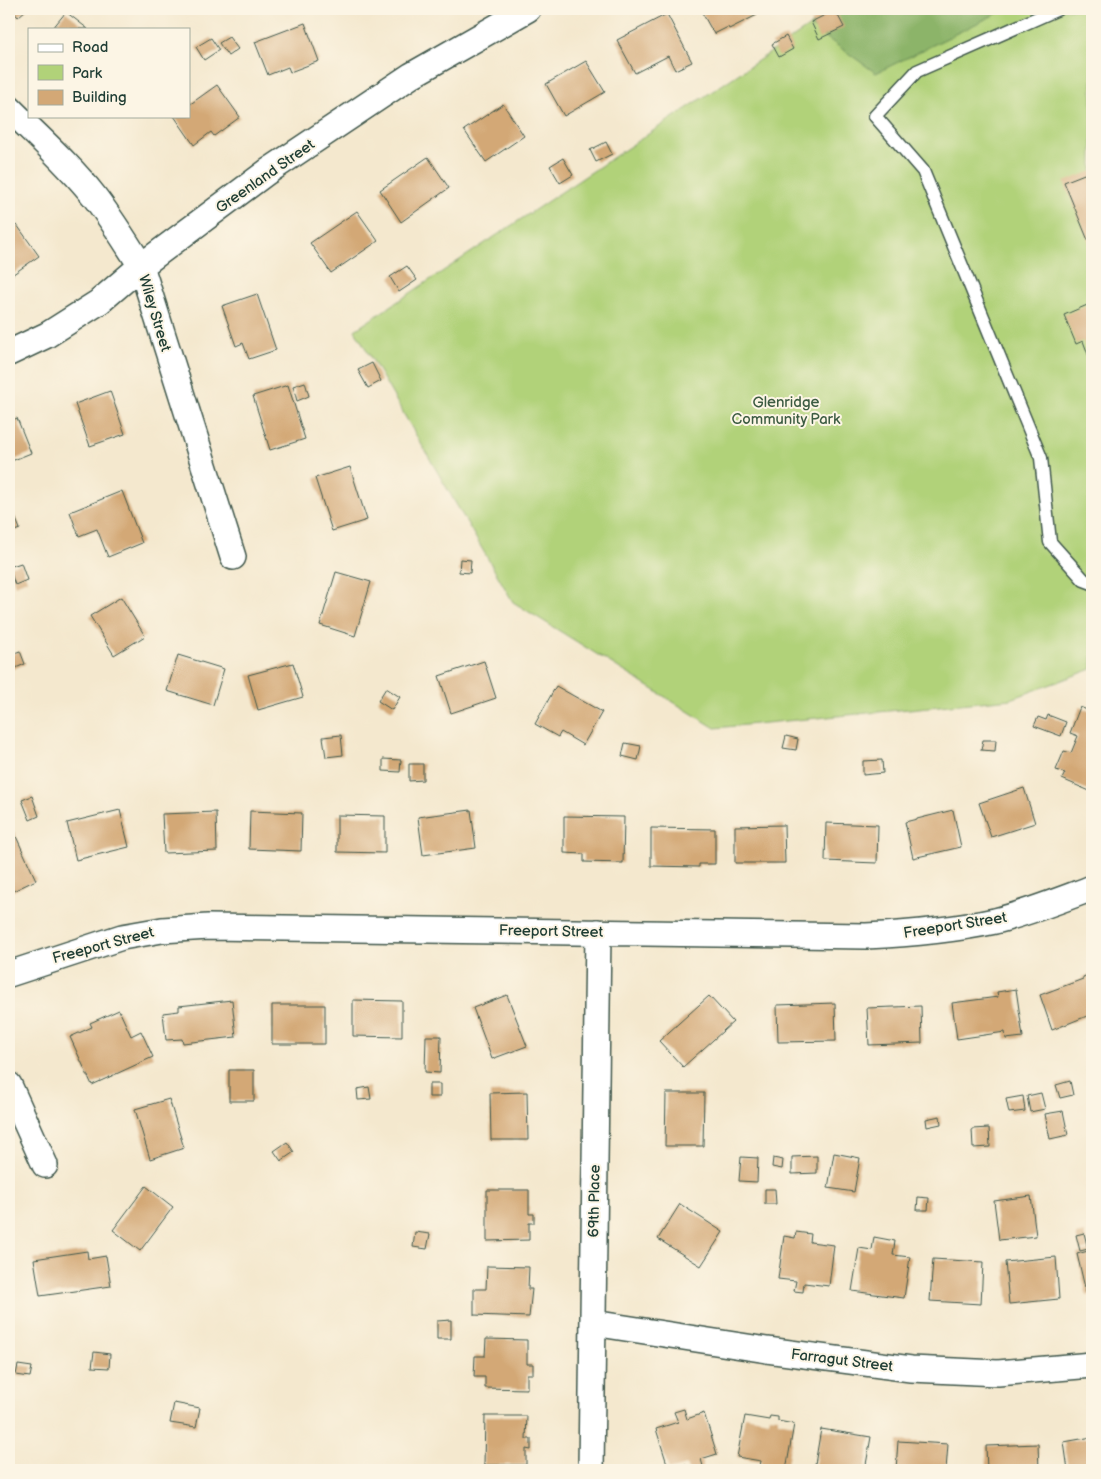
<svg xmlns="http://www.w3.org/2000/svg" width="1101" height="1479" font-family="'Balsamiq Sans',sans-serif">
<rect width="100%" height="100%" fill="#fcf5e5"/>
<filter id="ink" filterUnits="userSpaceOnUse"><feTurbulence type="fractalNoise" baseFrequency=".02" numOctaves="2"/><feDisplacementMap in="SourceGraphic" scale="10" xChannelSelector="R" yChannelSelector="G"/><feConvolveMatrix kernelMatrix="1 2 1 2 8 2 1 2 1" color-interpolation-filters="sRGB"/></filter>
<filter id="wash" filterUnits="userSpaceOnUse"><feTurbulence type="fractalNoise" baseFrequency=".0096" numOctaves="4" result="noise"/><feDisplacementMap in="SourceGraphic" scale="20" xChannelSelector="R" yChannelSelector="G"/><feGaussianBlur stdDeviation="1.12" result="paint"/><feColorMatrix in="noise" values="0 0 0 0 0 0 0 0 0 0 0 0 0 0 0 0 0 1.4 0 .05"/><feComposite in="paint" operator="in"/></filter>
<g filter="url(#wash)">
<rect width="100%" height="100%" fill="#f4e8ce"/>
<path fill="#b1d279" stroke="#688856" d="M840,9h252v660l-81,30 -296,29 -202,-126 -158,-272 455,-304z"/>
<path fill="#8cb469" stroke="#56784e" d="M840,9h166l-130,64 -66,-47z"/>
<g id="blocks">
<path fill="#d3a876" d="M11,9h16l-9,8z
M700,9h54l3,6 -28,14 -1,-2 -14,7z
M835,10l9,17 -25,12 -8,-17z
M66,12l22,17h-36z
M667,14l25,48 -17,8 -7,-14 -33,17 -18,-33z
M305,23l14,38 -29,11 -2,-5 -20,8 -13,-33z
M786,36l7,13 -14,8 -7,-13z
M229,37l9,12 -10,7 -9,-13z
M211,38l8,12 -15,10 -8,-13z
M586,61l19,31 -41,24 -18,-32z
M217,85l23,32 -26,19 -3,-4 -17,13 -20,-29h15v-11z
M503,104l21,32 -38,26 -22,-32z
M606,142l6,12 -16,8 -6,-12z
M428,157l21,31 -48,34 -21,-32z
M563,158l10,17 -13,8 -10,-17z
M1092,171v79l-28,-68z
M357,211l21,30 -47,32 -21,-30z
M17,225l22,31 -30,21v-46z
M407,266l10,14 -18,12 -9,-15z
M257,294l19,56 -27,9 -6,-16 -7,3 -14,-40z
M1092,303v62l-9,-24 -7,3 -12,-29z
M372,363l9,18 -13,7 -10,-18z
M305,382l4,14 -12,5 -4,-15z
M288,385l17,54 -35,11 -17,-54z
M110,391l15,43 -35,12 -15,-42z
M17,418l14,35 -22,9v-40z
M350,467l17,53 -35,11 -17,-53z
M122,491l20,52 -34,14 -11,-28 -18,7 -9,-24z
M13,512l7,17 -11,4v-19z
M460,559l11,1 -1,13 -11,-1z
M21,563l6,17 -12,5 -6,-18z
M336,572l35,10 -16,54 -35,-11z
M121,597l24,39 -31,19 -24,-39z
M20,651l5,13 -14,6 -2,-15z
M178,655l46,14 -11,36 -46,-14z
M484,661l12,37 -45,15 -12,-37z
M293,663l10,34 -45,13 -10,-35z
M556,686l46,26 -19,33 -22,-13 -3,5 -23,-13z
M386,688l14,9 -8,13 -14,-9z
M1080,707l12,5v80l-30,-13 3,-6 -9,-3 8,-19 7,2 7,-17 -8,-3z
M1048,715l18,7 -5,14 -27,-10 4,-9 8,3z
M341,735l2,20 -17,2 -3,-20z
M786,736l12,3 -2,11 -13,-2z
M983,740h13l-1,11 -14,-1z
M625,743l16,3 -3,14 -16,-4z
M383,759l18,1 -1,12 -17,-1z
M882,760l1,13 -20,2v-14z
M409,764h14v16l-14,1z
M1024,788l11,35 -44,14 -12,-34z
M32,796l7,20 -9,4 -8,-20z
M120,810l9,37 -53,13 -9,-37z
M471,810l5,38 -53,7 -5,-38z
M953,810l8,37 -48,11 -8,-36z
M250,811l52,2 -1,38 -52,-2z
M216,812l1,39 -53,2 -2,-39z
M337,815l48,1v37l-48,-1z
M564,816l60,1 -1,46 -39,-1v-8l-20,-1z
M826,823l52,2 -1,38 -52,-2z
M784,825l1,38h-50v-37z
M651,828l64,1v35h-16v3l-48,-1z
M14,832l22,48 -27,13v-59z
M1092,973v41l-40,16 -12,-35 43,-16v-2z
M1016,989l7,48 -17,2 -1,-7 -48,7 -5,-36 46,-6 -1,-5z
M507,995l20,51 -35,13 -19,-51z
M709,996l24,26 -50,45 -24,-26z
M232,1000l4,37 -53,6 -1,-4 -16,1 -3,-27 16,-2v-5z
M353,1000l49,1v36l-49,-1z
M835,1003l1,38 -58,1 -1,-37z
M272,1005h53v39h-53z
M921,1006l1,37 -53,2 -2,-37z
M119,1010l12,26 10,-5 12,26 -61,28 -22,-48 22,-10 -2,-4z
M426,1036h15l-1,37 -15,-1z
M229,1070h25v31h-25z
M1070,1081l3,14 -13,3 -4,-13z
M429,1084h11v13h-11z
M369,1087l2,12 -13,1 -1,-11z
M527,1092l1,48h-37l-1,-47z
M666,1093h38l-1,53h-38z
M1041,1093l4,16 -15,3 -3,-16z
M1023,1096l2,15 -16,2 -3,-14z
M169,1099l15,49 -34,11 -15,-50z
M1063,1111l5,24 -18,4 -5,-25z
M940,1116l1,8 -14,3 -1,-8z
M989,1128l1,19 -17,1 -1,-19z
M287,1142l7,10 -13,9 -7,-10z
M834,1153l26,5 -6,34 -26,-4z
M817,1156v17l-25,1v-17z
M741,1157l17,1 -1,24 -18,-1z
M773,1158l10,2 -1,9 -10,-2z
M146,1186l27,21 -33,44 -27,-21z
M765,1189h10l1,15h-11z
M487,1190h42v24h5v9h-5v17l-42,1z
M1031,1196l5,40 -37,4 -5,-39z
M918,1197l11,1 -1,12h-11z
M680,1204l43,28 -22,34 -43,-27z
M415,1232l15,2 -3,15 -14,-2z
M796,1232l15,2 -1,8 24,3 -5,41 -25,-3 -1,9 -9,-1 2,-10 -18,-2 6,-43 11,2z
M1084,1233l4,16 -8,2 -4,-16z
M874,1237l21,4 -2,14 17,2 -6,41 -52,-7 7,-43 13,2z
M1092,1250v44l-5,2 -10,-42z
M87,1251l1,8 18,-3 5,30 -71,10 -6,-37z
M1056,1257l3,42 -50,5 -4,-42z
M933,1259l50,3 -2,42 -51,-3z
M487,1266l42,1 -1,22h4l-3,28 -55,-2v-26h12z
M451,1320v19h-14v-18z
M486,1339l41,1v24h6v10h-6v15l-42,-1v-11h-11l1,-21h10z
M94,1352l16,2 -1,14 -17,-1z
M18,1365l14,2 -2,10 -14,-2z
M174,1403l26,5 -4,19 -26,-4z
M684,1409l3,10 17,-6 13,41 -16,5 3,11h-16l-2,-5 -17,5 -13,-41 22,-7 -4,-10z
M485,1416h42l-1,23h5v11l-5,-1v16h-42z
M745,1416l24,4 1,-4 8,1v4l16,3 -8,46h-27l2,-9 -24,-4z
M821,1429l50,8 -6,33h-51z
M1092,1437v33h-24l-4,-28z
M898,1441l50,3 -2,26h-50z
M1038,1444l1,26h-52l-1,-24z"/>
</g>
</g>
<g filter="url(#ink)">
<use href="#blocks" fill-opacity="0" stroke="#3f574b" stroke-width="1"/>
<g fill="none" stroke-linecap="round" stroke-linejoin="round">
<g stroke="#3f574b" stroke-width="15">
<path id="lane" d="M1058,9l-141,62 -42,45 48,55 118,287 9,84 34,38 8,3"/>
</g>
<g stroke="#3f574b" stroke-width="28">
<path id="street" d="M9,108c29,29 60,56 85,88 17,22 32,46 47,70l92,291
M9,353l38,-18 52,-33 42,-36 126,-94 145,-97 116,-66
M9,974l113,-37 40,-7 46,-3 658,9c43,-2 87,-6 129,-15 33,-8 65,-21 97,-33
M9,1085l36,80
M593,1323l174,27 144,19 87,4 94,-8
M591,1470l7,-538"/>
</g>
<use href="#lane" stroke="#fff" stroke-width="12"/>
<use href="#street" stroke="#fff" stroke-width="25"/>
</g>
</g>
<g text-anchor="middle" stroke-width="4" stroke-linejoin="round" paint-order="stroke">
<g font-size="15" fill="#1f3d34" stroke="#fcf5e5">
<text transform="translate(265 176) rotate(-35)" y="5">Greenland Street</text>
<text transform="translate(155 313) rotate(73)" y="5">Wiley Street</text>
<text transform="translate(955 925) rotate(-9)" y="5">Freeport Street</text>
<text transform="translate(551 931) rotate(1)" y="5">Freeport Street</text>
<text transform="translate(103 945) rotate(-15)" y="5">Freeport Street</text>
<text transform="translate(594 1201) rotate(-89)" y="5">69th Place</text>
<text transform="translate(842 1360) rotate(7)" y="5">Farragut Street</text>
</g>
<g font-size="15" fill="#3c5b42" stroke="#fcf5e5">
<text x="786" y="407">Glenridge<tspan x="786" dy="17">Community Park</tspan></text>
</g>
</g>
<rect width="1101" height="1479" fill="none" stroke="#fcf5e5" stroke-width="30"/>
<rect x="28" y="28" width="162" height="90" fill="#fcf5e5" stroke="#a4ab9e"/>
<rect x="38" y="44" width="25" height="8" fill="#ffffff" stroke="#a4ab9e"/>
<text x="72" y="52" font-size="15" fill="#1f3d34">Road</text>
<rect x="38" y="65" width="25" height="15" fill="#b1d279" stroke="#a4ab9e"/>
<text x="72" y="78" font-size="15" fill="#1f3d34">Park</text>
<rect x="38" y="90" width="25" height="15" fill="#d3a876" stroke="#a4ab9e"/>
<text x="72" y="102" font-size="15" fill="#1f3d34">Building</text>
</svg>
